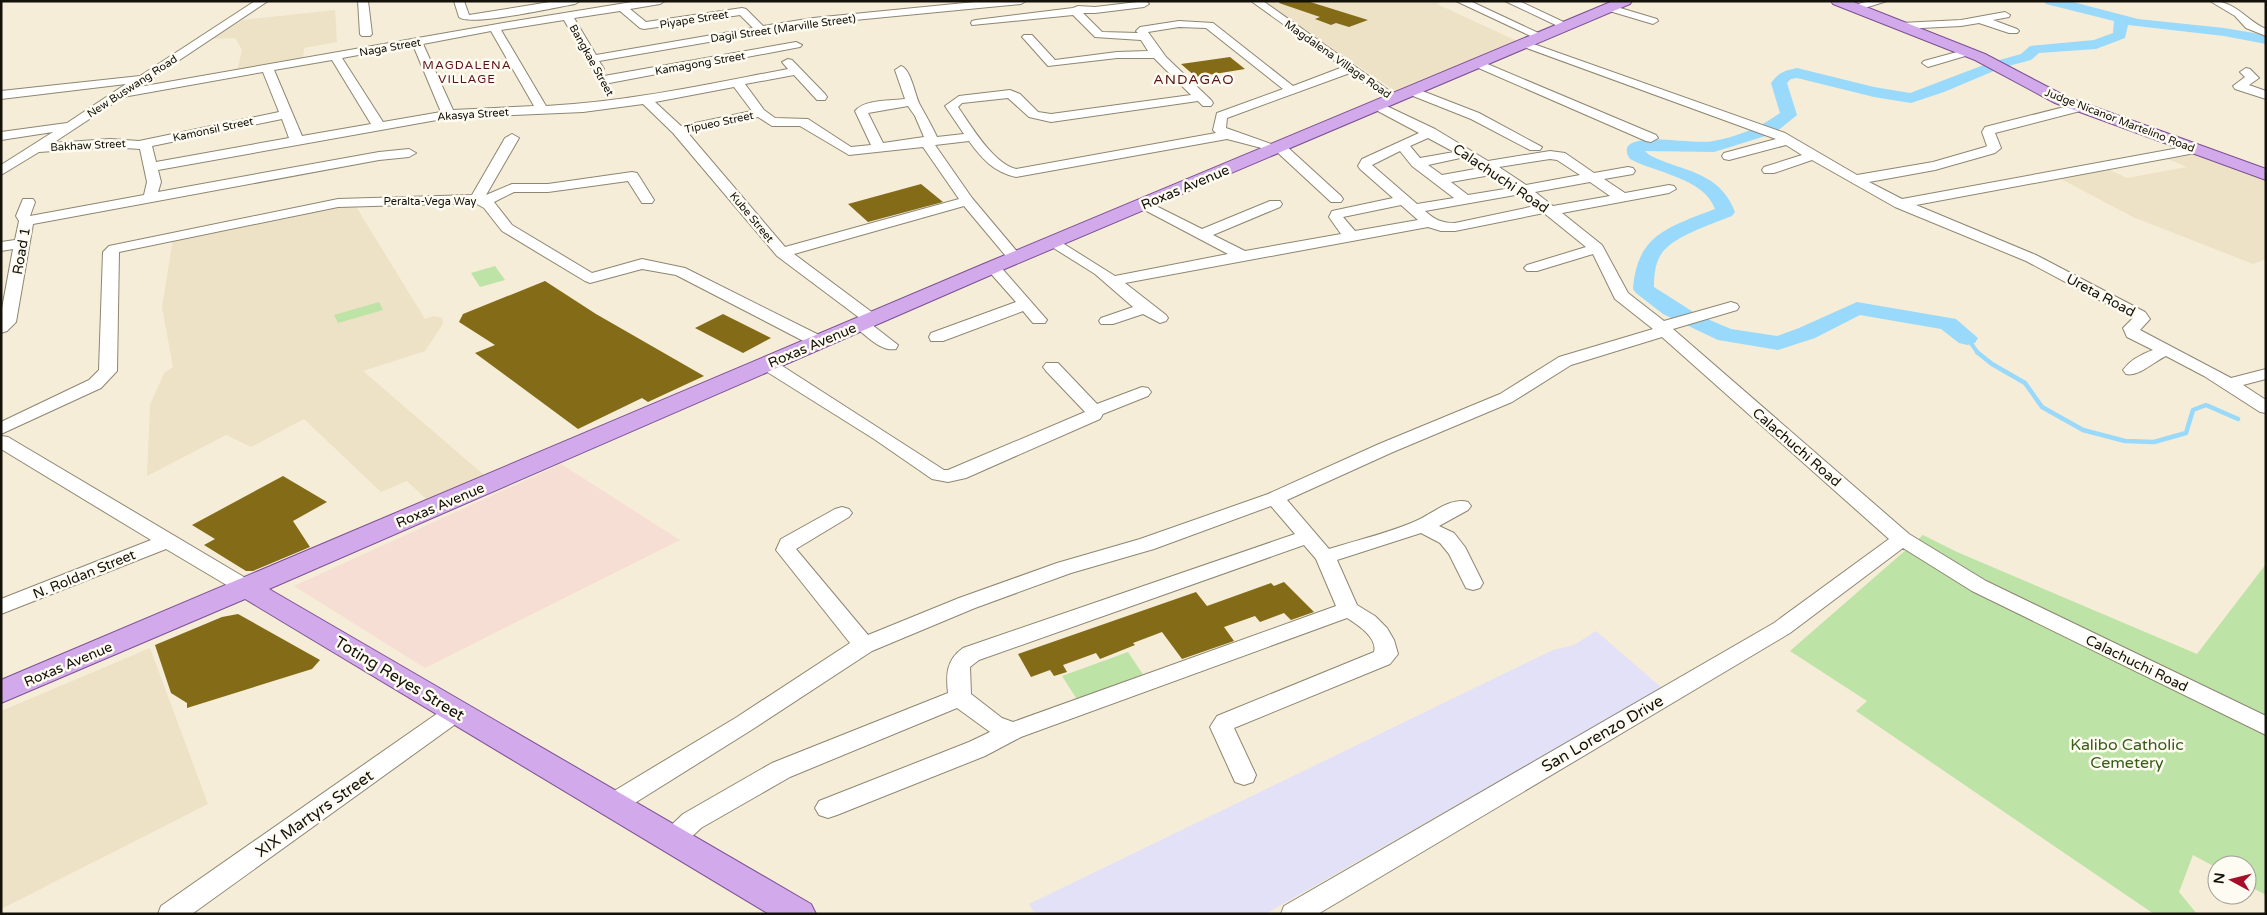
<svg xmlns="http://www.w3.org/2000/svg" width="2267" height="915" font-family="'Varela Round',sans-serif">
<rect width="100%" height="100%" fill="#f5edd7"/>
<path fill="#f6ded4" d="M561,464l119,76 -255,128 -131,-82z"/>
<path fill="#e3e1f7" d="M1596,631l66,57 -397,226h-230l-6,-10 524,-254 21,-5z"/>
<path fill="#ede2c5" d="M1263,1h181l-7,3 80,37 -119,52z
M335,10l2,32 -33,6 -1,12 -66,12 5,-22 -7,-12 -23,1 31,-19z
M2195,150l71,27v82l-13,5 -120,-47 -72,-38 47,-10 19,9 60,-11 -22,-9z
M338,205h17l70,114 9,-3 8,2 1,6 -18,27 -62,20 121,104 -58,24 -19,-18 -26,11 -77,-73 -53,28 -25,-12 -79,41 3,-71 14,-32 9,-6 -11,-60 11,-68z
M150,648l58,156 -207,105v-198z"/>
<path fill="#bde3a6" d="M495,266l10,14 -25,7 -9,-14z
M379,302l4,8 -45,13 -4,-8z
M1923,535l34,17 240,102 69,-90v331l-19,-10v-20h-30v3l-24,-13 -14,37 18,22h-43l-298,-203 11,-10 -77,-50z
M1128,652l16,24 -66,25 -16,-25z"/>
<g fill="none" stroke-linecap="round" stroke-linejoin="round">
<path stroke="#99d9fc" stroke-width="4" d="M1967,338l11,15"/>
<path stroke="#99d9fc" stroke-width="4.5" d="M1977,352l15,12 33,19 17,24 41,23 42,11 29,1 32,-9 7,-23 13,-5 32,14"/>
<path fill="#99d9fc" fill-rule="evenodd" d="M2044,1h25l69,18 86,9 42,7v9l-42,-8 -96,-11 -3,13 -29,11 -57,4 -8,7 -30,8 -57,24 -33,11 -37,-6 -77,-19 -6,1 -4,4 10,32 -22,18 -61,19 -69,-1c4,5 13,8 20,11 31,11 57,16 70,50l-3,4c-20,8 -62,21 -72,40 -5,9 -6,20 -6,31l44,28 33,14 46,7 22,-8 58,-26 99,17 22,19 -3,5 -8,2 -8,-2 -18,-14 -81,-14 -45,23 -37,12 -60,-10 -55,-26 -27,-21 -3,-4c4,-55 36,-62 82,-80 -11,-31 -59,-36 -85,-50 -3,-4 -5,-10 -1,-14 15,-12 65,0 84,-4 24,-4 48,-14 67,-28l-9,-30c8,-11 13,-12 26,-15l77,19 36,6 79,-30 32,-9 9,-8 64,-6 19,-7 1,-12 -68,-17z"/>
</g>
<path fill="#846b18" d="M1280,1h27l61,19 -19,7 -13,-4 -5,2 -16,-6 5,-2 -41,-14z
M1230,57l15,12 -49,8 -15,-13z
M921,184l22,18 -75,20 -20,-18z
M545,281l51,33 108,62 -56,26 -6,-4 -64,31 -103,-76 20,-8 -36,-23 4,-8z
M723,314l48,24 -28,15 -48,-25z
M283,476l44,26 -34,19 17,26 -57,24h-7l-42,-26 11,-6 -23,-14z
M1284,582l30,30 -23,8 -7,-7 -24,9 -5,-6 -31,11 10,14 -52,18 -20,-27 -29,11 2,2 -35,14 -4,-6 -33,12 4,7 -13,4 -4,-6 -19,7 -13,-23 178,-62 11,14 64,-23 3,3z
M238,614l82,46 -8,9 -125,39v-5l-16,-10 -16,-48 67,-28z"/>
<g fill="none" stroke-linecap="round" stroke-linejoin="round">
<g stroke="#8d8672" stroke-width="2">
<path id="minor" d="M255,1h13l-129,86 370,-65 129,-21h27l-5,3 -30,5 16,13 96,-14 4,1 17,17 50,-8 172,-17h41l-5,3 -208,20 -214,37 5,8 -6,4 -6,-4 -28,-49 -63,10 45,76c82,-4 162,-22 242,-37l-6,-7 6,-3 4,1 33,34 2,3 -2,3h-8l-23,-25 -49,9 19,26 11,8 33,1 43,28 20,-2 -16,-34c10,-12 36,-10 50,-12l-10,-29 6,-4c10,3 14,30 19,39 6,11 12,21 17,32l27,-3 -19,-28 14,-10 51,-6 10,4 18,18 13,2 140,-19 -37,-37h-37l-69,8 -24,-27 -2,-2 2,-2h8l23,25 62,-8 31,-1 -7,-11 -46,-3 -22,-22 -101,10 -1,-2 1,-2 4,-1 97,-12 5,-2 17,1 51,-6 3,3 -5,3 -49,6h-12l19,19 36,1 -2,-2 4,-4 39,-6 34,2 80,63 50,-19 -92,-66h12l138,98 -6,4 -4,-1 -41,-29 -123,45 -1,10 48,17 10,-1 57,52 2,3 -2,3h-10l-54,-50 -50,-13 -211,38c-22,-5 -34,-18 -47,-36l-34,4 37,53 48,57 3,3 -3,3h-10l-46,-55 -170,48 83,62 2,3 -2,3 -6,2 27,21 -2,4c-15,3 -29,-13 -41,-22l-2,-3 2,-3 6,-2 -84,-63 -104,-123 -30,-29 -60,8 -135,6 -290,52 3,12 -3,10 221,-40 30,-3 7,4 -7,4 -30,3 -346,64 -17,98 -9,9 -6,2v-19l12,-65 -12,2v-9l14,-2 4,-19 -3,-5 7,-17h10l2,3 -5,14 114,-21 3,-13 -7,-33 -30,-2 -71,5 -38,23v-10l52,-33 -52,8v-8l66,-9 59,-39 -125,15v-8l139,-15zM620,11l20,17 4,1 96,-14 13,13 -157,27 -22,-37zM1179,27l27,1 77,61 -66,24 -4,17 3,3 -200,36c-23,-6 -45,-43 -58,-62l4,-4 46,-5 21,19 22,5 147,-21 5,5h8l2,-3 -2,-3 -45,-43 -18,-25zM491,31l43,75 -81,4 -30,-66zM413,45l28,67 -58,10 -41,-64zM332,60l39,64 -69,12 -28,-66zM263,72l16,40 -140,29 -29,-2 -57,4 70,-46zM734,87l18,24 -71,15 -26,-24zM908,106l7,10 9,21 -41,6 -15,-30zM758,117l14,9h28l49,29 74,-8 36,52 -174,48 -98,-115zM282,119l7,19 -133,24 -4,-16z
M358,1h10l4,33 -2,2h-8l-2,-2z
M454,1h10l5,14 87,-14h24l-5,3c-18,3 -106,23 -116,13z
M1456,1h14l77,36 -6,3 -4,-1z
M1505,1h14l53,25 -6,3 -4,-1z
M1869,1h18l-32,10 -5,-3 1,-2z
M2210,1c27,0 34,18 56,28v7l-20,-8 -11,-12z
M1610,5l47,14 1,2 -5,3 -47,-14 -1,-2z
M2005,12l5,3 -1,2 -16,3 24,9 2,2 -2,2h-8l-30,-10 -18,3 -60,3 -6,-3 6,-3 60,-3z
M1525,41l260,92 72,42 76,-13 52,-15 2,-1 -5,-14 3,-5 95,-24 6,4 -2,3 -89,23 6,15 -6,5 -60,17 -66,12 33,17 293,-54 5,1 2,3 -7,4 -279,52 120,50 109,57 5,7 -10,11 91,48 35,-9v10l-23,6 23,15v13l-6,-1 -56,-36 -38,-20c-13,6 -27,21 -40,18l-3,-4c7,-10 19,-16 30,-20l-26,-13 -4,-9 10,-10 -107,-57 -131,-54 -83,-47 -38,13h-10l-2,-3 2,-3 38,-12 -16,-10 -57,15 -5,-1 -2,-3 2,-3 52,-14 -255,-93 -2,-2 2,-2z
M796,42l6,3 -2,2 -196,37 -6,-4 6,-4z
M1968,49l4,1 2,2 -2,2 -44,13 -6,-4 2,-2z
M1478,60l178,75 2,3 -7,4 -5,-1 -172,-75 -2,-2z
M2246,68l4,1 9,9 -10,7 17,6v8l-31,-10 -2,-3 12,-9 -5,-5z
M1412,87l67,26 63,34 -2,3h-10l-59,-31 -63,-25 -2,-3z
M1378,102l57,27 53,32 62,-10 15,2 29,20 34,-6 5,1 2,3 -2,3 -29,5 21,14 44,-8 5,1 2,3 -7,4 -107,20 40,32 26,48 36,28 67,-19 6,2 2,3 -2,3 -64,19 236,205 77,47 280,135v19l-294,-144 -69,-43 -113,85 -472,281h-37l3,-8 490,-283 115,-84 -227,-202 -91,28 -59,37 -119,50 -106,48 42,49c28,-9 64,-17 89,-29 15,-7 33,-23 50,-18l3,4 -3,4 -29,16 15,7 11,14 18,36 -3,5 -7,2 -7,-2 -17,-34 -9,-11 -19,-10 -84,27 20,45 18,11 12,12 7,12 4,14 -8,10 -156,64 22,47 -3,7 -9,3 -9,-3 -25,-55 7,-11 157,-64c4,-14 -16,-27 -27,-34l-326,119 -36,19 -148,59 -9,3 -9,-3 -4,-7 4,-7 150,-59 21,-10 -33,-24 -167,69 -89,51 -19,18 -9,4 -9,-4 -4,-7 4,-7 19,-18 89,-51 176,-70c-2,-18 -2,-33 15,-45l332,-114 -24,-28 -117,43 -83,24 -96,35 -103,43 -119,78 -131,82 -9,3 -9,-3 -3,-7 3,-7 133,-80 113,-74 -74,-93 5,-11 54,-30 7,-2 7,2 3,4 -3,4 -53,32 72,86 91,-37 98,-35 83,-24 128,-45 111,-50 121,-50 59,-37 94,-28 -38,-30 -22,-45 -56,17h-10l-3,-3 3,-3 59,-18 -42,-34 -89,18h-14l-13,-4 -303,56 41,32 2,3 -2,3 -6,2 -17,-9 -30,10h-12l-2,-3 2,-3 32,-11 -38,-33 -51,-32 2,-3h10l59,37 113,-22 -89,-47 -2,-3 7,-4 58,29 68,-28h10l2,3 -2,3 -67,28 32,16 96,-17 -12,-17 3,-6 61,-13 -33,-29 -2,-3 4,-7 57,-26 -45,-24 -2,-3zM1428,138l26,14 -34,6 -10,-12zM1400,151l12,15 42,32 -37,6 -45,-39zM1465,157l16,11 -39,7 -14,-10zM1550,159l7,1 23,15 -54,10 -27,-18zM1491,175l20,13 -43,7 -17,-13zM1590,182l20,14 -57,10 -18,-14zM1521,194l14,12 -80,17c-13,0 -20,-3 -30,-12zM1401,205l17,15 -63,11 -12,-14zM1304,545l12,14 20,47 -323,116 -11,-4 -31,-24 -1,-27 9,-7z
M512,134l7,4 -33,57 26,-11h36l84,-12 5,1 17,27 -2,3h-10l-14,-22 -80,11h-34l-20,10 18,23 80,48 50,-14 43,9 140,70 2,4 -2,4h-12l-137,-71 -34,-6 -52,14 -5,-2 -83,-50 -18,-23 -9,-5 -137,4 -219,45 -2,119 -16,17 -100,46v-12l88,-42 10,-10 4,-118 6,-6 229,-47 134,-4 33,-57z
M993,262l5,2 49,56 -2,3h-12l-10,-12 -80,30h-12l-2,-4 2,-4 85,-31 -31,-35 3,-3z
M767,359l6,1 171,110h4l137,-58 -39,-41 -3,-4 3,-4h12l39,41 45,-17 6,1 3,4 -3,4 -45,18 -3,5 -134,59 -18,4 -16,-3 -58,-40 -113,-71 -3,-4 3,-4z
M1,436l7,1 246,146 4,5 -4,5 -7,2 -7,-2 -74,-44 -165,65v-15l150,-59 -150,-91z
M456,703l8,3 4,6 -4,6 -272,196h-34l3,-8 287,-200z"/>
</g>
<g stroke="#7c5093" stroke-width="2">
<path id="major" d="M1613,1h19l-2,3 -630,267 -731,318 542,315 5,10h-47l-524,-315 -244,104v-23l985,-417z
M1831,1h20l134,53 82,43 199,72v11l-211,-77 -80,-43 -142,-56z"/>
</g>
<use href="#minor" fill="#fff" fill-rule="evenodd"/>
<use href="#major" fill="#d2aaeb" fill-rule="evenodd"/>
</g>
<g text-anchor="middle" stroke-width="5" stroke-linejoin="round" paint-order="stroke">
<g font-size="11" fill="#131109" stroke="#fefbf2">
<text transform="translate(694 19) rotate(-9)" y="4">Piyape Street</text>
<text transform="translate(783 28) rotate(-8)" y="4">Dagil Street (Marville Street)</text>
<text transform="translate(390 47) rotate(-10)" y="4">Naga Street</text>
<text transform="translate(1338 59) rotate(35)" y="4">Magdalena Village Road</text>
<text transform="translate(592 60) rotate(61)" y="4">Bangkae Street</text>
<text transform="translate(700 63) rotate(-10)" y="4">Kamagong Street</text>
<text transform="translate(132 86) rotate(-33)" y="4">New Buswang Road</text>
<text transform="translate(473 114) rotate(-4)" y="4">Akasya Street</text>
<text transform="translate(2120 120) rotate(21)" y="4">Judge Nicanor Martelino Road</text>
<text transform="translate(719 122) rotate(-12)" y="4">Tipueo Street</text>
<text transform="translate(213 129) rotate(-12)" y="4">Kamonsil Street</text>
<text transform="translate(88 145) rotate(-3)" y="4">Bakhaw Street</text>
<text x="430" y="205">Peralta-Vega Way</text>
<text transform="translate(752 217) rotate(50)" y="4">Kube Street</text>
</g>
<g font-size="12" letter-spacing="1" fill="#561117" stroke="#fefbf2">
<text x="467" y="69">MAGDALENA<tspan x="467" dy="14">VILLAGE</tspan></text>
</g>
<g font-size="14" letter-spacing="1" fill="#561117" stroke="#fefbf2">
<text x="1194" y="84">ANDAGAO</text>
</g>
<g font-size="14" fill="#131109" stroke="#fefbf2">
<text transform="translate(1501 178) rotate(34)" y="5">Calachuchi Road</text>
<text transform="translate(1185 187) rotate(-23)" y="5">Roxas Avenue</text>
<text transform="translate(21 251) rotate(-80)" y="5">Road 1</text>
<text transform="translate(2101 295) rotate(28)" y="5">Ureta Road</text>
<text transform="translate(812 345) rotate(-23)" y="5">Roxas Avenue</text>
<text transform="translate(1797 447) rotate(41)" y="5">Calachuchi Road</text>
<text transform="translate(440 505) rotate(-23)" y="5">Roxas Avenue</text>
<text transform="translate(84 574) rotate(-22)" y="5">N. Roldan Street</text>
<text transform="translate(2137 663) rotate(26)" y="5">Calachuchi Road</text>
<text transform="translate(68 664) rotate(-23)" y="5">Roxas Avenue</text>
</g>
<g font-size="16" fill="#131109" stroke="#fefbf2">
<text transform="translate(400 678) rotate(31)" y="6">Toting Reyes Street</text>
<text transform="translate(1602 733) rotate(-30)" y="6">San Lorenzo Drive</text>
<text transform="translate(314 813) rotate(-35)" y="6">XIX Martyrs Street</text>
</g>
<g font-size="16" fill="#385d19" stroke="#fefbf2">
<text x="2127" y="750">Kalibo Catholic<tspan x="2127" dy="18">Cemetery</tspan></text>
</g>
</g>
<rect width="2267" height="915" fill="none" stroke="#131109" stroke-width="5"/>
<g transform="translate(2232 880) rotate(277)"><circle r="24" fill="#fefbf2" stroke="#a09d95"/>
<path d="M0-4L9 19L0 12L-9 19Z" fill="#a70e28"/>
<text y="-8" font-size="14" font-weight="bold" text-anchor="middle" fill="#131109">N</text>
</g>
</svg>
